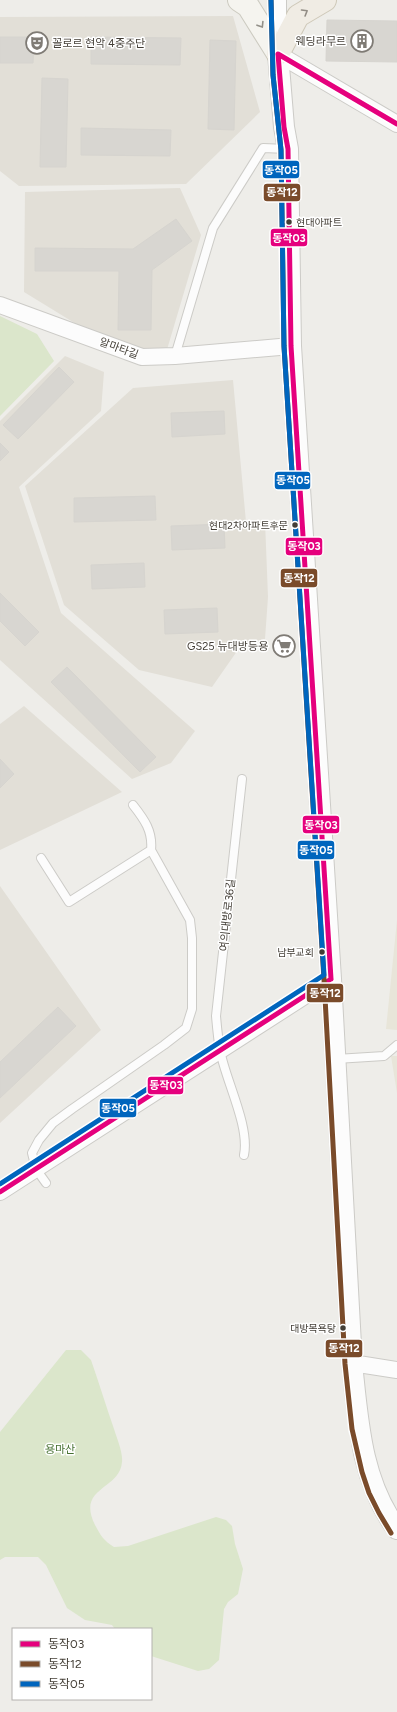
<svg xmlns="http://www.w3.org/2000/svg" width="397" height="1712" font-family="Figtree,'Noto Sans KR',sans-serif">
<rect width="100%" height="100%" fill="#eeede9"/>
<path fill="#e2dfd7" d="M233,16l27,96 -74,72 -167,2 -19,-15v-154z
M180,188l21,47 -35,118 -36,4 -106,-65 1,-100z
M65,356l39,16 -3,39 -82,76 42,126 134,118 -24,32 -39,16 -132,-119v-239z
M233,380l13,142 19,-1 3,76 -3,42 -23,5 -30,43 -73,-17 -75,-65 -39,-119 108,-98z
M24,706l98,86 -122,58v-126z
M0,886l101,144 -101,93z"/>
<path fill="#e8e5d9" d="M397,920v110l-11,-1z
M391,1056h6v37z"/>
<path fill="#dbe6cb" d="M0,316l37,18 17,27 -54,55z
M66,1350h15l10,10c8,23 15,46 23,69 3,10 9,23 8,33 -2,28 -46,25 -27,63 6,11 8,15 19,22l14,-1 88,-29 10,3 6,6 3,18 8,25 -5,25 -10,8 -4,7 -5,51 -10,9 -11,2 -47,-15v-27h-36l-3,-4 -27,-5 -18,-12 -21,-43 -8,-8h-33l-5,3v-128z"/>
<path fill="#d8d6d1" stroke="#d6d4cf" d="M327,20l70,1v41l-71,-1z
M0,37h34l-1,26h-33z
M91,37l90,1 -1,27 -89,-1z
M210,40l26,1 -2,89 -26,-1z
M42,78l26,1 -2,88h-26z
M81,128l90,2 -1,26 -89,-1z
M176,219l16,22 -40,29 -1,60h-33l1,-59h-84v-23l98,1z
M59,367l15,15 -56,57 -15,-14z
M224,411l1,23 -53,3 -1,-24z
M0,443l9,9 -9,9z
M155,496l1,24 -82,2v-24z
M224,524l1,24 -53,2 -1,-24z
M144,563l1,24 -53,2 -1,-24z
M0,593l39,39 -14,14 -25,-25z
M217,608l1,24 -53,2 -1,-24z
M67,667l89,90 -16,15 -89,-90z
M0,759l14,15 -14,14z
M58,1007l18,19 -76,72v-36z"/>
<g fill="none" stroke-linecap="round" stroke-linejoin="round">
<g stroke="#cccbc7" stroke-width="10">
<path id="service" d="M175,356l38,-128 50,-80 24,1
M242,779l-26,237c1,11 2,23 4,34 5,29 30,76 24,105
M133,805c11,14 20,26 18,45
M41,858l28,44 82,-52 39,70 2,18v71l-6,19 -22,17 -92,64 -19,14 -14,17 -7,13 4,16 10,14
M336,1059l48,-3 13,-11"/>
</g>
<g stroke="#cccbc7" stroke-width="18">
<path id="minor" d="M278,0v54l119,70
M0,305l142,52 33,-1 116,-10
M0,1192l331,-213
M352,1363l45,7"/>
</g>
<g stroke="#cccbc7" stroke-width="22">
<path id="tertiary" d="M278,54l6,73 4,22 3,197 40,633 21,384c6,57 9,118 45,166"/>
</g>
<g stroke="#cccac0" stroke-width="24">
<path id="secondary" d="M239,0l9,6 30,48"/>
</g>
<g stroke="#cfc9b9" stroke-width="24">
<path id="primary" d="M278,54l20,-38 27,-16"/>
</g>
<use href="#service" stroke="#fcfcfc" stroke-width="8"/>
<use href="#minor" stroke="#fcfcfc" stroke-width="16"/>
<use href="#tertiary" stroke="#fcfcfc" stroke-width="20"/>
<use href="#secondary" stroke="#f5f4ef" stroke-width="22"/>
<use href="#primary" stroke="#f0ece4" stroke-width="22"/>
<g stroke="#fff" stroke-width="8">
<path id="bus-1" d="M278,54l6,73 4,22 3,197 40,633
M278,54l119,70
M0,1192l331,-213"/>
</g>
<g stroke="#fff" stroke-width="8">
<path id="bus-2" d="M271,0l2,75 8,75 3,196 40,633 21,385 7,65 10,43 7,21 10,20 12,20"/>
</g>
<g stroke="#fff" stroke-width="8">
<path id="bus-3" d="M0,1184l324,-209 -40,-629 -3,-196 -8,-75 -2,-75"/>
</g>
<use href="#bus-1" stroke="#e5007d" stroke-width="5"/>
<use href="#bus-2" stroke="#7a4b2a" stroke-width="5"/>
<use href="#bus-3" stroke="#0065bd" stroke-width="5"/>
</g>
<defs><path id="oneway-chevron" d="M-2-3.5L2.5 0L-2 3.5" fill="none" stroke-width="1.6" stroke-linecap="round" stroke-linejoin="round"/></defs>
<use stroke="#918c84" href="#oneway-chevron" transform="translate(305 12) rotate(-31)"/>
<use stroke="#939089" href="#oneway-chevron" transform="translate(261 25) rotate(58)"/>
<defs>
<g id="building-ring" transform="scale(1.15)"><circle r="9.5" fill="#fff" stroke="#7f7b75" stroke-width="1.5"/><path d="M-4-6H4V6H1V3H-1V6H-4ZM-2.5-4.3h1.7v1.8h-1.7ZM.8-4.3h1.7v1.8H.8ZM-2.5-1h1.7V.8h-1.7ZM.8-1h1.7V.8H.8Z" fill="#7f7b75"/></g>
<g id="theatre-ring" transform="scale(1.15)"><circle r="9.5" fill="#fff" stroke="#7f7b75" stroke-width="1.5"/><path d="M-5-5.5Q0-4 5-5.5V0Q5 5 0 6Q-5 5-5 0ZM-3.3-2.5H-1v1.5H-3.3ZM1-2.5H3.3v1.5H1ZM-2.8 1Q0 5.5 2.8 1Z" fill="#7f7b75"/></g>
<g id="supermarket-ring" transform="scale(1.15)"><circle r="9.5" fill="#fff" stroke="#7f7b75" stroke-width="1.5"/><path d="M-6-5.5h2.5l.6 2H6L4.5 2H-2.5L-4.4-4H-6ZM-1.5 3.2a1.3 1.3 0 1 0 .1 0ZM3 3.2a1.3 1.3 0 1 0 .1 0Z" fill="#7f7b75"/></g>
</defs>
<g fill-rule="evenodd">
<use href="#building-ring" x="362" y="41"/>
<use href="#theatre-ring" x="37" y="43"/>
<use href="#supermarket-ring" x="284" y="646"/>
</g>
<g fill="#433e36" stroke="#fff" stroke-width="1.5">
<circle cx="289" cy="222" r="3.5"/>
<circle cx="295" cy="525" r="3.5"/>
<circle cx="322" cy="952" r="3.5"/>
<circle cx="343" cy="1328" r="3.5"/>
</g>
<g text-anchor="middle" stroke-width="3" stroke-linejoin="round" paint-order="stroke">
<g font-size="10" fill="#433e36" stroke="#fff" text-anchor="end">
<text x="296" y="226" text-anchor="start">현대아파트</text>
<text x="288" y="529">현대2차아파트후문</text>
<text x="314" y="956">남부교회</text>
<text x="336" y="1332">대방목욕탕</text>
</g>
<g font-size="11" fill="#433e36" stroke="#fff" text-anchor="end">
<text x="346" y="45">웨딩라무르</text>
<text x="52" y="47" text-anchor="start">꼴로르 현악 4중주단</text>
<text x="268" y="650">GS25 뉴대방등용</text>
</g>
<g font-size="11" fill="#433e36" stroke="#fff">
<text transform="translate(119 348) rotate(20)" y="4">알마타길</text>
<text transform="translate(227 915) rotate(-84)" y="4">여의대방로36길</text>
</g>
<g font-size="11" fill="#456f30" stroke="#fff">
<text x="60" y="1453">용마산</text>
</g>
</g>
<g stroke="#fff" stroke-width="1.5">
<rect x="262" y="160" width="38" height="19" rx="4" fill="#0065bd"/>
<rect x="263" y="183" width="38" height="19" rx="4" fill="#7a4b2a"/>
<rect x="270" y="228" width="38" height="19" rx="4" fill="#e5007d"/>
<rect x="274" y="471" width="37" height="19" rx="4" fill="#0065bd"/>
<rect x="285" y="537" width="38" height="19" rx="4" fill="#e5007d"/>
<rect x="280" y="568" width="38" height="20" rx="4" fill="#7a4b2a"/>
<rect x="302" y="815" width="38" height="19" rx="4" fill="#e5007d"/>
<rect x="297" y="840" width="38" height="20" rx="4" fill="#0065bd"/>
<rect x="306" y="983" width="38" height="20" rx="4" fill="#7a4b2a"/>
<rect x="147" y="1076" width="37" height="19" rx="4" fill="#e5007d"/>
<rect x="99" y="1098" width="38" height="20" rx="4" fill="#0065bd"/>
<rect x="325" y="1339" width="38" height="19" rx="4" fill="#7a4b2a"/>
</g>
<g font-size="11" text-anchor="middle" font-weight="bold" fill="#fff">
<text x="281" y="174">동작05</text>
<text x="282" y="196">동작12</text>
<text x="289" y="242">동작03</text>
<text x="293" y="484">동작05</text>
<text x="304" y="550">동작03</text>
<text x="299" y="582">동작12</text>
<text x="321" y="829">동작03</text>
<text x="316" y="854">동작05</text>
<text x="325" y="997">동작12</text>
<text x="166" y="1089">동작03</text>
<text x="118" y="1112">동작05</text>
<text x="344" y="1352">동작12</text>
</g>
<rect x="12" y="1628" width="140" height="72" fill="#ffffff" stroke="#b4b2af"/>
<rect x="20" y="1641" width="20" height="6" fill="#e5007d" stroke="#b4b2af"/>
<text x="48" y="1648" font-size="12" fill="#433e36">동작03</text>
<rect x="20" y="1661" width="20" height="6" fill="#7a4b2a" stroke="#b4b2af"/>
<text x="48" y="1668" font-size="12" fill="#433e36">동작12</text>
<rect x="20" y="1681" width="20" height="6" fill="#0065bd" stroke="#b4b2af"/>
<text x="48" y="1688" font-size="12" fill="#433e36">동작05</text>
</svg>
